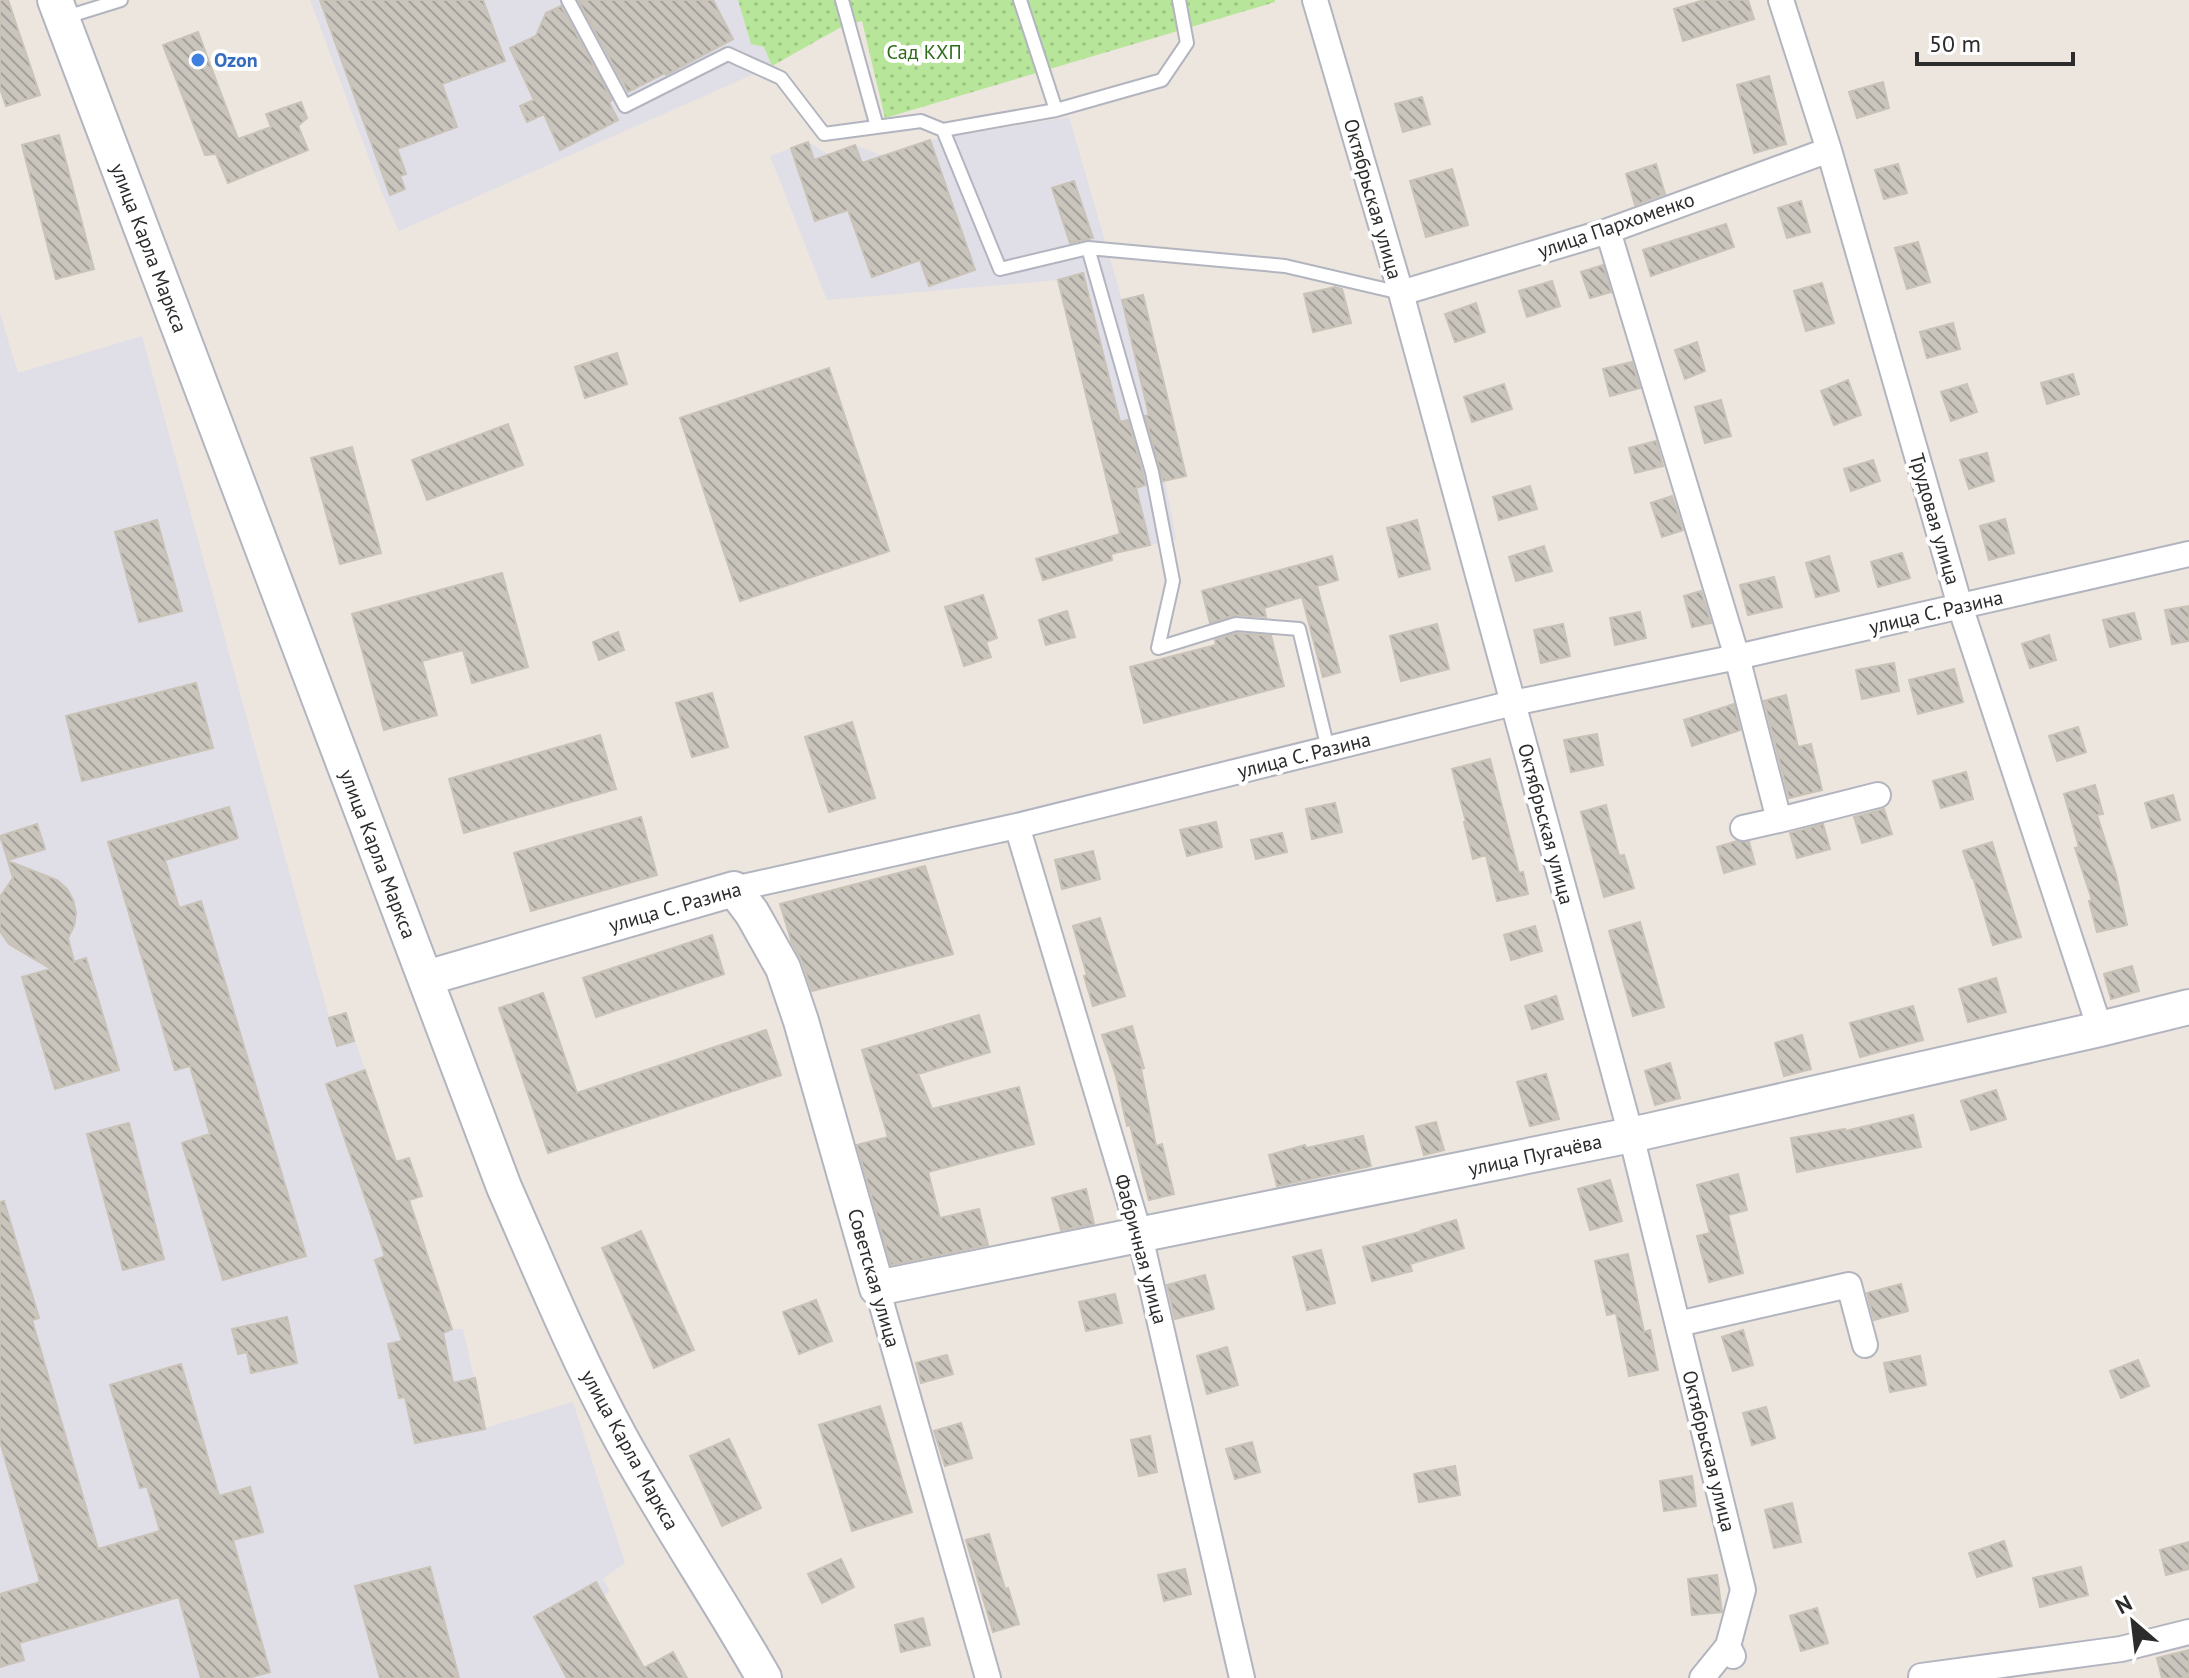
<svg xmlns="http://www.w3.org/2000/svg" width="2189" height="1678" font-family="'PT Sans',sans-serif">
<defs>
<pattern id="garden-dots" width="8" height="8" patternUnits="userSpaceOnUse" patternTransform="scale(2)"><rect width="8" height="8" fill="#b7e599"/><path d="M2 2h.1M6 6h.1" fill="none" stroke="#9ec584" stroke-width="1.8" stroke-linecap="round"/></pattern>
<pattern id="building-back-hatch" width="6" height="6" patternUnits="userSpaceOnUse" patternTransform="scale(2)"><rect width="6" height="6" fill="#c9c4bc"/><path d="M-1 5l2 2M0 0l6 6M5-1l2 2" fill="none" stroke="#a39f99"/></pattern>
</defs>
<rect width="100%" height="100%" fill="#ede6de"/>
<path fill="#e0dee6" d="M310,0h428l13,44 13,3 8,19 -373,165 -17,-38z
M1069,117l53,183 21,-5 43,181 -21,5 11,58 -51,12 -67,-271 -231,20 -57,-144 38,-14 21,13 26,-10 28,11 47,-16z
M0,313l18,60 124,-37 187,681 17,-4 50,149 13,-4 13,38 -13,5 43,128h11l22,99 88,-26 52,161 -22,16 7,13 -7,4 40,72 30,-16 14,26h-687z"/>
<path fill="url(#garden-dots)" d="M738,0h537v2l-390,116 -23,-97 -19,5 -71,40 -8,-19 -13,-3z"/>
<path fill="url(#building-back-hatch)" stroke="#c9c2b7" stroke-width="2" d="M0,0h8l32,95 -34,11 -6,-18z
M320,0h163l22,61 -63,23 15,43 -60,22 9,25 -6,2 5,13 -15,6z
M578,0h135l20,39 -67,36 -1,-2 -37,19z
M1704,0h44l6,19 -71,22 -9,-32z
M561,6l51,94 -3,2 9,18 -58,30 -16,-36 -17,8 -7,-16 14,-6 -24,-52 26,-12 10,-23z
M198,32l40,107 33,-12 -5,-13 35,-12 6,16 -9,8 10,24 -80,33 -12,-29 -11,1 -42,-110z
M1769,76l17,68 -32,9 -17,-68z
M1883,82l6,26 -32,10 -8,-26z
M1422,97l8,27 -27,8 -8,-28z
M59,135l35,134 -38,10 -34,-134z
M930,140l45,130 -46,16 -9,-26 -48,17 -24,-67 -33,11 -24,-73 17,-6 6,18 41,-15 7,18z
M1656,164l9,30 -30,11 -9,-31z
M1898,164l9,29 -23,6 -9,-29z
M1452,169l16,56 -42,12 -16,-56z
M1074,181l19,57 -23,5 -18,-55z
M1801,201l9,31 -23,6 -9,-30z
M1726,224l8,23 -83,29 -8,-26z
M1918,242l12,40 -23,7 -12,-41z
M1603,265l8,27 -21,6 -9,-26z
M1083,273l37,149 8,-2 15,54 2,11 -9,3 14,57 -39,9 1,6 -69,20 -7,-21 84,-25 -62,-254z
M1552,281l8,25 -33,11 -8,-26z
M1822,283l12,40 -28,8 -12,-40z
M1335,287l7,2 9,34 -38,9 -9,-38z
M1143,295l43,181 -23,5 -18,-65 4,-1 -27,-115z
M1476,303l9,29 -30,10 -10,-28z
M1953,323l7,26 -33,9 -7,-26z
M1697,342l8,29 -20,8 -10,-29z
M617,353l10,31 -42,14 -10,-31z
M1632,362l8,26 -30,8 -7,-27z
M829,368l60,183 -149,50 -60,-183z
M2073,374l6,20 -32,10 -6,-21z
M1848,380l13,35 -27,10 -13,-34z
M1504,384l8,25 -40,13 -8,-25z
M1967,384l10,28 -26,9 -10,-29z
M1721,400l10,36 -26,7 -10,-36z
M508,424l15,41 -96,35 -15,-40z
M1656,441l7,25 -28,7 -6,-25z
M352,447l29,106 -41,11 -29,-106z
M1987,453l7,28 -25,8 -9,-29z
M1873,460l7,21 -29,10 -7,-22z
M1530,486l7,23 -38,11 -6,-23z
M1672,496l11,34 -21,7 -11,-34z
M2005,519l9,34 -25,7 -9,-34z
M157,520l25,91 -43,11 -24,-90z
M1417,520l13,49 -31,8 -12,-49z
M1544,546l8,25 -36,10 -7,-24z
M1902,553l8,25 -32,9 -7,-25z
M1332,556l6,24 -21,6 23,86 -17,5 -21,-80 -38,11 2,9 -30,-2 -26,8 -8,-32z
M1829,556l10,35 -23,6 -10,-34z
M502,573l26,94 -56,16 -9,-33 -41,11 15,54 -53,15 -32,-116z
M1774,577l8,30 -34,8 -8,-30z
M1701,591l10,32 -19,4 -8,-31z
M983,595l14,43 -11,4 5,15 -27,9 -19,-59z
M2189,606v35l-17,3 -7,-34z
M1067,611l8,26 -29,8 -7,-25z
M1640,612l6,26 -31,7 -5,-27z
M2134,613l7,26 -31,8 -7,-27z
M1437,624l12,45 -48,12 -11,-45z
M1563,624l7,32 -29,7 -7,-33z
M618,632l6,18 -25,10 -6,-18z
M1237,633l34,3 13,50 -140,37 -14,-56 86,-22 -1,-5z
M2049,635l7,25 -26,8 -8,-24z
M1894,663l5,28 -37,8 -6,-29z
M1954,669l9,33 -45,12 -9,-34z
M196,683l17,65 -131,33 -16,-65z
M712,693l16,54 -36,10 -16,-54z
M1786,695l12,52 13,-3 11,46 -33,8 -25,-97z
M1734,704l6,26 -48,16 -8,-26z
M852,722l23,76 -46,14 -24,-75z
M2078,727l8,25 -29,9 -8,-25z
M1597,734l6,31 -32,7 -7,-32z
M600,735l16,54 -152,44 -15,-54z
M1490,759l29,114 4,-1 5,22 -31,7 -11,-46 -13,4 -9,-37h2l-14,-53z
M1966,772l7,27 -32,9 -8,-27z
M2095,785l8,29 -6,1 19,60 11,50 -30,7 -8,-31 3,-1 -17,-52 4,-1 -15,-53z
M2173,795l7,25 -28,8 -7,-25z
M1335,803l7,29 -30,7 -6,-30z
M1606,805l13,51 5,-1 10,33 -30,9 -23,-85z
M229,807l9,31 -73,22 14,48 22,-7 105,355 -83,24 -41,-137 28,-9 -20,-68 -15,4 -67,-228z
M1884,809l8,25 -30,9 -8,-26z
M641,817l16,58 -126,36 -17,-58z
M1216,822l6,25 -35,9 -7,-26z
M37,824l8,25 -37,11 -8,-24z
M1823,824l7,25 -33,9 -7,-25z
M1282,833l5,19 -31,7 -5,-19z
M1737,841l12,1 6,22 -31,9 -7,-26z
M1992,842l29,95 -28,8 -20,-68 -1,1 -9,-27z
M1093,851l7,28 -38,10 -7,-29z
M8,861l49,19 10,9 6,11 3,13 -2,13 -6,12 6,24 12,-4 33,112 -64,19 -33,-112 29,-8 -42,-25 -9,-13v-34l13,-19z
M925,866l28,88 -141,37 -10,-30 -10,-18 -12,-39z
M1100,918l25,78 -32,10 -9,-30 3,-1 -14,-49z
M1640,922l24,85 -31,9 -24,-85z
M1535,926l7,25 -31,9 -7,-25z
M712,935l12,39 -128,43 -13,-39z
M2132,966l7,25 -28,8 -7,-25z
M1996,978l10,34 -38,10 -9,-33z
M543,993l34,100 189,-63 15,45 -233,78 -49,-145z
M1556,996l7,23 -31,10 -7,-23z
M1913,1006l10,34 -63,17 -10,-34z
M346,1013l8,28 -17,5 -8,-28z
M979,1015l11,37 -72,22 14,35 87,-22 15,57 -106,28 12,46 39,-9 9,36 -97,20 -34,-120 31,-8 -26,-87z
M1132,1026l12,42 -3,1 15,77 6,-2 12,50 -25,6 -19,-75 -3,1 -11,-50 -14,-41z
M1802,1035l9,34 -27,7 -9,-33z
M1670,1063l10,35 -25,7 -10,-34z
M365,1070l31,92 13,-4 13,38 -13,4 43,129 -9,4 10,50 22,-5 10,51 -70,14 -10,-46 -6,1 -11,-54 14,-3 -27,-81 10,-4 -59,-172z
M1546,1074l13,45 -29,7 -13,-44z
M1996,1090l10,29 -35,11 -10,-29z
M1913,1115l8,32 -124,25 -6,-34 54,-9v2z
M1436,1122l8,28 -20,5 -8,-28z
M129,1123l35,136 -41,11 -36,-136z
M1363,1136l8,30 -94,20 -8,-31 36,-10 1,3z
M1738,1174l9,36 -19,5 15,58 -34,9 -12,-46 13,-3 -13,-48z
M1610,1180l12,41 -32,9 -12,-41z
M1086,1189l8,35 -33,6 -9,-32z
M4,1201l35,117 -7,2 66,229 62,-18 -13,-45 -7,2 -30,-103 71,-21 38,132 31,-9 13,45 -30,8 37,132 -22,6h-47l-22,-81 -160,46 5,17 -24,7v-73l40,-12 -40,-141v-239z
M1456,1220l8,28 -54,16 2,7 -40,10 -9,-34 60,-16 -1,-1z
M641,1231l53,119 -40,18 -52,-120z
M1321,1250l14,53 -28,7 -14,-53z
M1628,1254l16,78 6,-2 8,40 -29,6 -13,-63 -9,2 -12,-54z
M1205,1275l9,34 -39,10 -8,-34z
M1901,1284l7,27 -34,9 -7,-27z
M1115,1294l7,29 -36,8 -7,-29z
M816,1300l16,41 -33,13 -16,-42z
M287,1317l10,46 -46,10 -4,-21 -9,2 -6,-25z
M1743,1330l10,35 -20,6 -11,-34z
M1227,1347l11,38 -31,9 -10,-38z
M947,1355l6,19 -32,9 -5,-20z
M1920,1356l6,29 -36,7 -6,-29z
M2138,1360l11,26 -28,12 -11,-27z
M880,1406l32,106 -60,19 -33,-106z
M1766,1407l9,31 -23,7 -9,-32z
M961,1423l11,35 -27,8 -11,-35z
M1150,1436l7,36 -18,4 -8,-36z
M729,1439l32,69 -39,18 -32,-70z
M1252,1442l8,30 -25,7 -9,-30z
M1455,1466l5,29 -41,7 -5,-28z
M1692,1476l4,30 -32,5 -4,-30z
M1792,1503l9,39 -27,6 -9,-38z
M989,1534l16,55 3,-1 11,36 -26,8 -27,-92z
M2004,1541l8,25 -35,11 -8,-24z
M2189,1542v27l-23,6 -6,-25z
M841,1559l13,28 -32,16 -14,-29z
M430,1567l29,111h-79l-25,-92z
M2081,1567l7,28 -48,12 -7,-29z
M1185,1569l6,25 -27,7 -6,-26z
M1717,1575l5,37 -30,3 -4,-36z
M596,1582l48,86 29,-16 14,26h-120l-33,-61z
M1817,1608l11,35 -27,8 -11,-35z
M923,1618l7,27 -29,7 -6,-27z
M2189,1650v28h-27l-5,-20z"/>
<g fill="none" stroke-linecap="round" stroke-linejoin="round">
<g stroke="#b2b5bf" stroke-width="16">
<path id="lane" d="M568,0l57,106 103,-52 53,24 43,56 97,-13 22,9 57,139 88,-21 197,18 116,27
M842,0l35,127
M63,18l58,-18
M1056,110l106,-30 25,-37 -8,-43
M943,130l113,-20 -36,-110
M1088,248l64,224 21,109 -15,67 78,-24 63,5 29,120"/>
</g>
<g stroke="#b2b5bf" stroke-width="28">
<path id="street" d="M1315,0l86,293 230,842 112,455 -15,56 2,6
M1781,0l48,150 131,456 140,423 4,2
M1608,231l129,426 42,163 99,-25
M1401,293l207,-62 221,-81
M1017,826l123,410 102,442
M1743,828l36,-8
M734,889l283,-63 496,-123 224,-46 452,-103
M877,1288l111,390
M1678,1324l171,-39 16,60
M1921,1676l200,-27 68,-17
M1702,1678l26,-32 5,10"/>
</g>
<g stroke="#b2b5bf" stroke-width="38">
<path id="secondary" d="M55,0l449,1187c37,84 72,169 116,250 45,82 98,160 144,241
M426,978l308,-89 18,24 31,55 18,53 76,267 754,-153 469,-106 89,-22"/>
</g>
<use href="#lane" stroke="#fff" stroke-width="12"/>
<use href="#street" stroke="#fff" stroke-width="24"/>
<use href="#secondary" stroke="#fff" stroke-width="34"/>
</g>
<circle fill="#3f7fe0" stroke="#fff" stroke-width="3" cx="198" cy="60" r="8"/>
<g text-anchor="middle" stroke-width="8" stroke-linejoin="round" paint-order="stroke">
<g font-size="20" fill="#2e6b19" stroke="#fff">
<text x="924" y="59">Сад КХП</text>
</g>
<g font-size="20" font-weight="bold" fill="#366cbe" stroke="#fff" text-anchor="start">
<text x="214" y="67">Ozon</text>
</g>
<g font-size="20" fill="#2c2c2c" stroke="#fff">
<text transform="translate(1373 199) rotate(74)" y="7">Октябрьская улица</text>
<text transform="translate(1616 225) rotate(-19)" y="7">улица Пархоменко</text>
<text transform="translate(149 248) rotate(69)" y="7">улица Карла Маркса</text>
<text transform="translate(1935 519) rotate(74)" y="7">Трудовая улица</text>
<text transform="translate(1936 612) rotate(-13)" y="7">улица С. Разина</text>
<text transform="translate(1304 755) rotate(-14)" y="7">улица С. Разина</text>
<text transform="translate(1546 824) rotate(75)" y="7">Октябрьская улица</text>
<text transform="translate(378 854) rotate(69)" y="7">улица Карла Маркса</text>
<text transform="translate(675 907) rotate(-16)" y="7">улица С. Разина</text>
<text transform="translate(1535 1155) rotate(-12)" y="7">улица Пугачёва</text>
<text transform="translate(1141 1249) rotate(75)" y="7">Фабричная улица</text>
<text transform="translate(874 1278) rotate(74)" y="7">Советская улица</text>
<text transform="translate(630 1450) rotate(61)" y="7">улица Карла Маркса</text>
<text transform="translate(1709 1451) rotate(76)" y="7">Октябрьская улица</text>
</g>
</g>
<g transform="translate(2133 1622) rotate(332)" stroke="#ffffff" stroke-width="6" paint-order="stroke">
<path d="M0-6L14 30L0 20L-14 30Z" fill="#2c2c2c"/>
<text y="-12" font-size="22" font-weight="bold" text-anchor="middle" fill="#2c2c2c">N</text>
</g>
<path d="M1917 52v12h156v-12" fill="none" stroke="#2c2c2c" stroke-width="4"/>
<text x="1929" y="52" font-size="24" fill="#2c2c2c" stroke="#ffffff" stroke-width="6" paint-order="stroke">50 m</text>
</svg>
